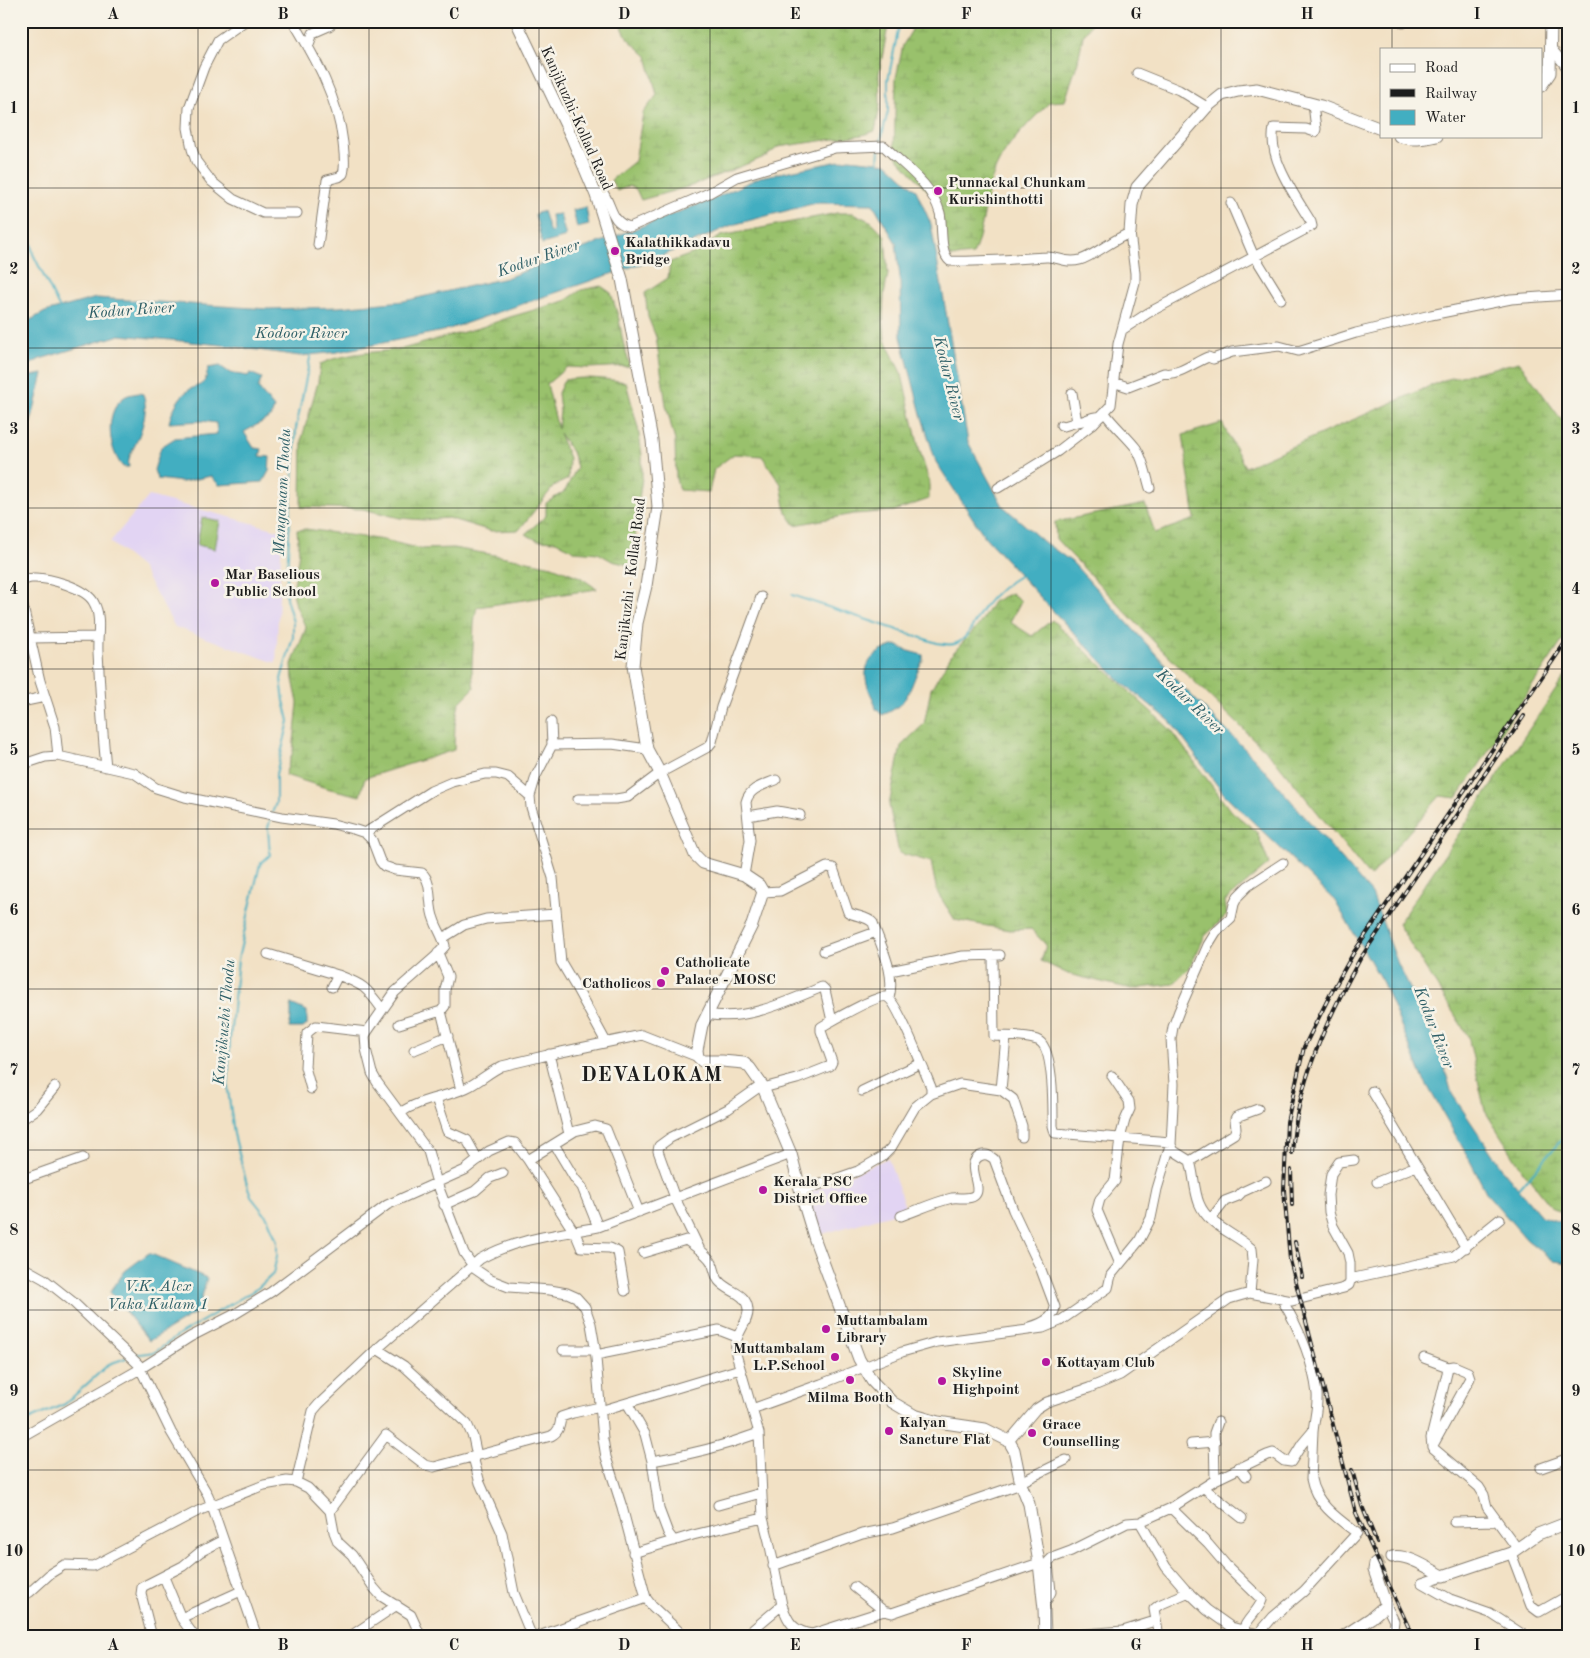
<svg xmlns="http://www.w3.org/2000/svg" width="1590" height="1658" font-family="'Old Standard TT',serif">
<defs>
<pattern id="wetland-marsh" width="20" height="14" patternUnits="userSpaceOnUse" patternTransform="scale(1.25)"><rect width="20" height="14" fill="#99c16c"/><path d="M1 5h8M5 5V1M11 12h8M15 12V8" fill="none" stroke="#83a55d"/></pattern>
</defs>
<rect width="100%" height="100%" fill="#f7f3e8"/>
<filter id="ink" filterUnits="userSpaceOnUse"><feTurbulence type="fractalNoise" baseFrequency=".02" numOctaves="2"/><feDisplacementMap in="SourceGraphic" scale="10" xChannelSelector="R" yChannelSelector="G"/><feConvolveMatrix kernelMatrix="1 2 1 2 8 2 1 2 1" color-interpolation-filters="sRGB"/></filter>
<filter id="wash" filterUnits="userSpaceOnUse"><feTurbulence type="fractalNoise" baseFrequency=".0096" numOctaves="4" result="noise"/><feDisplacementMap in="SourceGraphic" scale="20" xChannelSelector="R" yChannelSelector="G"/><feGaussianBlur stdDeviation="1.12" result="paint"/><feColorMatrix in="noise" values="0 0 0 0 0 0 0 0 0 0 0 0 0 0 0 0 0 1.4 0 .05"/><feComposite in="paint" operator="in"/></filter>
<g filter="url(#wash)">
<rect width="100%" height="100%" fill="#f2e1c5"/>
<path fill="#e2d4f3" d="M149,496l133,35 -6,132 -101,-36 -34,-60 -31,-25z
M888,1158l18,52 -87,25 -16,-39z"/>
<path fill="#99c16c" stroke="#5a6e44" d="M202,517l18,4 -5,28 -18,-4z"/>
<path fill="url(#wetland-marsh)" stroke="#5a6e44" d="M619,21h270l-10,53 1,31 -5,26 -13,4 -84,12 -11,9 -76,30 -50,14 -5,-11 -7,-3 -12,5 -6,-11 24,-19 8,-48 14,-18 -10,-39 -19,-17z
M912,21h181l-10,15 -5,25 -13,40 -15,1c-19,19 -43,41 -54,66 -12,28 -11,59 -23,87l-22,2 -5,-7 -7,-47 -45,-49 2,-76 7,-33 9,-15z
M837,213h16l19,9 13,14 3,38 -4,21 -1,21 2,24 17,35 17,73 10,33v18l-35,12 -40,3 -59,11 -9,-13 -5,-28 -19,-28 -28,-2 -20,15 -5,23 -30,-2 -3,-11 -1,-38 -9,-36 -10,-68 -8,-20 -3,-24 23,-15 2,-16 22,-8 29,-18z
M601,286l10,7 8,26 4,23 7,24 -42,2 -21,-1 -20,17 11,45 2,-18 -2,-18 6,-13c22,-4 41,-1 62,2l12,46 4,27v23l-7,49 2,40 -25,-6 -14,-8 -24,-2 -18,-10 -19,-1 -12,-6 21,-18v-13l19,-12 12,-24 -5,-15 -13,-19 10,25 -1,21 -14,7 -35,44 -28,1 -43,-13 -24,2 -24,-2 -37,-9 -62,-2 1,-69 16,-56 2,-18 13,-5 22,-5 47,-5 80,-22 28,-10 55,-16 16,-11z
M1519,362l50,68v201l-112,167 -17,-2 -70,81 -95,-117 -115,-112 -104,-109 -1,-17 90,-18 10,29 40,-14 -12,-84 39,-12 23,44 199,-87z
M306,529l78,11 37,9 32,-1 65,11 34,7 28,11 17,12 -120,18c-4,15 -3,24 -4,40 -1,17 -2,24 1,41l-15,15 -4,22 -1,25 -89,28 -5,18 -34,-8 -41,-13 8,-24 5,-48 -5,-24 -1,-15 14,-36 -10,-22 -3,-14 6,-40 -2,-22z
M1011,593l10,8 -11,21 22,14 20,-16 119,110 58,79 28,23 12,32 -44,37 2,14 -22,21 -16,33 -16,15 -41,5 -64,-15 -27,-13 5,-16 -15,-16 -22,1 -54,-10 -18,-28 -6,-30 -32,-9 -10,-48 12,-59 23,-22 7,-35 22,-36 26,-28 14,-23z
M1569,670v544l-16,-5 -30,-38 -38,-60 -17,-75 -70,-112z"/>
<path fill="#42aec1" stroke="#2f656e" d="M849,159l38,4 29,27 15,34 37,218 35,64 41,36 28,20 93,102 12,17 77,77 118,136 26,70 41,84 13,46 51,76 38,46 28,9v38l-15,-2 -27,-21 -40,-46 -19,-37 -45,-79 -40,-95 -48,-82 -112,-108 -53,-72 -51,-41 -66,-69 -68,-74 -49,-75 -15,-48 -20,-77 -1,-59 -4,-35 -23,-39 -57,-1 -84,22 -77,34 -212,72 -106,21 -37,4 -78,-11 -102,-10 -80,24 -19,11v-45l24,-13 51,-14 172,11 71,-2 65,-6 102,-23 207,-79 47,-22z
M586,207l3,18 -12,3 -4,-18z
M543,211l7,22 3,-3 -2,-15 9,-1 6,23 -24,7 -7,-30z
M220,366l10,7 18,3 2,-3 12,5 -4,10 16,20 -3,9 -27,15 10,16 8,1 -2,7 10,1 -1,14 -6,11 -44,3 -8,-9 -28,6 -26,-3 -3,-9 7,-23 14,-9 42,-4 -1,-11 -14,-2 -33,2c2,-10 9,-25 17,-31 13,-10 19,-2 22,-24z
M43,374l-16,64 -6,38v-74l3,-25z
M138,393l5,1c6,16 -1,36 -8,51 -3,7 -8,14 -6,22h-6c-15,-17 -20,-58 3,-71 4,-2 9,-2 12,-3z
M896,645l12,6 15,4v5c-14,25 -11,44 -41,55l-6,-6c-1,-9 -6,-14 -8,-22 -8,-24 7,-36 28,-42z
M291,1004l16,7v14l-4,3h-14l2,-10z
M149,1253l58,25 -9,34 -49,29 -39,-49 15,-21z"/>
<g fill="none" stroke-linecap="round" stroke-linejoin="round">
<path stroke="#42aec1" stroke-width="2" d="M880,144l8,-33v-31l12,-59
M878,164l1,-15
M21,189l12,65 27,55
M792,595l145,48c7,1 14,3 20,0 13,-6 19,-26 28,-37 10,-13 22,-23 36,-31
M272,813l4,-10v-29l13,-53 -5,-20 -3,-22 12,-42v-15l-7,-24 4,-85 3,-31 3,-54 15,-75
M1518,1190l51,-59
M133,1355l22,-3 27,-19 76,-45 15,-14 4,-18v-15l-10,-24 -15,-19 -5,-13 -13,-51 -6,-44 2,-51 8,-80 22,-95 10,-9 -2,-27 3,-11
M21,1423l44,-19 44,-40 17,-6"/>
</g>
</g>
<g filter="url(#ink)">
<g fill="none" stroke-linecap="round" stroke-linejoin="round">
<path stroke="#c7baa3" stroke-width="9" stroke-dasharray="9 4.5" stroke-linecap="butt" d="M1375,1564l17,-7"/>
<g stroke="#877e70" stroke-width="11">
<path id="minor" d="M245,21l-27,19 -14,27 -15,41 -1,20 4,21 4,12 15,20 22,18 30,14h34
M293,21c23,38 45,77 50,122 1,10 3,21 0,31l-4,3 -12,3 -9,65
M1403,21v2
M308,47l5,-14 16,-7 6,-5
M1551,48l18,22
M1137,73l42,17 28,17
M596,195l3,-2 5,1c9,15 7,28 26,33l79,-34 28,-16 98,-29 49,-2c20,20 48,38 56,67 3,12 -1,40 10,48 32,1 64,-2 96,-4 11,-1 19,7 34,3 14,-4 33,-21 50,-27l5,40v9l-17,62 -7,61 -18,19 -35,27 -60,37
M1231,203l21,49 29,47
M1122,330l26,-17 164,-87 -1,-4c-15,-25 -44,-64 -37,-94l32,1 9,3 1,-3 -3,-25
M1113,382l15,5 36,-14c14,3 31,-11 44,-16l5,2 19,-7 47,-6 19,5 58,-18 75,-18 80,-16 58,-4
M1072,393l5,29c8,0 15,-7 23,-5
M1105,413c9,13 21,22 31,35 8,12 10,27 14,40
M1061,425l3,1 13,-4
M21,581c4,-1 8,-3 11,-3 16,-1 55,10 62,25 8,14 3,33 4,49 2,38 4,77 8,115
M21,598l19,83 15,46 3,29
M30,638l68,-1
M21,702l24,-5
M551,722l1,23
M21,765l24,-8 13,-1 76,17 22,15 29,9 97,20 51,7 23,6 9,3 7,7 8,21 4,5 11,4 27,3c11,9 6,33 12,46 3,10 9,17 11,27l-10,11 -40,35 -28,40 -2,4 1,13 6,24 5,9 51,69 9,32 27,70 11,16 16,11 18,7 41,3 17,3 9,4 9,10 6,17 4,23 8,92 3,18 16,50 24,91 6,8 33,31
M578,799h38l12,-2 32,-24 48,-26 4,-5 9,-35 40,-110
M748,816l29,-5 23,4
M365,833l66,-42 21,-9 33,-8h11l12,3 22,19
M744,875l6,-35 -4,-38c3,-14 18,-17 30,-22
M763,892l17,-1 47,-24 6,1 15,44c8,5 19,4 25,11 8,24 23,50 16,75
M443,938l21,-13 22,-6 70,-5
M824,951l52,-19
M438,953l10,24 -3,13v16l-4,5
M268,954l70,21
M890,971l73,-15 37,-1
M332,987l6,-12c26,10 28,12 44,34
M708,1014c37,8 80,-13 114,-27l3,3 7,31
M399,1024l42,-13 20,79
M606,1042l-29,-53 -16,-27 -8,-84 -22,-71 -1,-11 6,-20 16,-31 60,-1 35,5
M414,1050l34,-14
M549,1054l20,80
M1112,1076l17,25 1,8 -5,11 -5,18 -5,43 -15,18 -3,11 23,54
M763,1088l34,-9 33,-13 2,-4 -11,-31v-4c11,-6 57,-33 66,-30 10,4 38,76 44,90v7l-16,13 -24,41 -9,9 -24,14 -57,20
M311,1089l-6,-22 2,-34 9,-7 51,6
M1001,1090l12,9 9,27v11
M862,1091l59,-28
M1372,1091l94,157
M931,1094l29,-10 41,6 5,-53
M436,1098l11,33 20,9 11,20
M400,1113c20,-14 44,-15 66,-25 13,-6 23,-16 36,-22l50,-12 90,-19 56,22
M21,1120l16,-11 18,-22
M554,1144l21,35 7,8 16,40
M528,1160l47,-29 20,-5 11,3 33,83
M1190,1161l44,-27 2,-5 -1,-10 1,-2 22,-8
M21,1180l62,-22
M1377,1182l39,-16
M444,1205l31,-14 15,-13 13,-5
M901,1216c17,-6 34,-14 51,-18 7,-1 18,2 23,-3 8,-8 -11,-31 5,-39 6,-3 10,0 14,3l19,51 27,57 15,40c-1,12 -15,17 -25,20
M1211,1219l14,-18 13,-5 4,-4 24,-11
M700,1250l-25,-52 -17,-47 1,-5 11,-8 58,-29 34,-24
M643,1253l43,-13c9,7 21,13 26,23 3,6 3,13 7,18 10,12 28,11 29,29 1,14 -15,23 -12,44l23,79 4,85 6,23 13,64 -38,32
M21,1268l5,1 18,10 29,23 65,62 33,68 37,63 49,142
M1350,1281v-18l-2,-10 -15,-27 -4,-14 -1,-17 3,-21 8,-12 15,-2
M1250,1293l3,-34 -1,-10c-17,-16 -44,-23 -53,-46 -5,-13 -5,-29 -9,-42l-16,-10 -3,-6 3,-61 -3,-45 2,-12 6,-16 29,-66 8,-13 15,-14 3,-14 4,-8 10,-10 35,-23
M377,1349l27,17 63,58 6,13 4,19
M563,1350h32
M596,1355l123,-25 18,7
M1424,1358l24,9
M627,1403l18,31 7,27 7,48 9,24 6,8
M752,1409l69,-25 81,-32 35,-10 106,-14 17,-7 48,-33 3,-13 28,-34 12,-23 6,-29 14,-47 -116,-9 -2,-7c0,-17 1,-81 -16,-86 -13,-5 -29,-3 -43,-4l-1,-81
M600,1411l140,-42
M21,1437l119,-68 50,-32 45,-23 36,-22 116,-87 78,-35 24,-19 20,-9 6,1 13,17 48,75 5,12 29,1 8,4 7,39
M1009,1441l27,-32 11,-7 42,-14 31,-13 109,-76 21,-6 42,8 52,-13 5,-3 1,-4 4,-3 100,-22 46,-37
M1191,1444l24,-2
M1432,1447l38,-69 -2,-6 -14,-6 -6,1 -1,6 -16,65 1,9 47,40 5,8 3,12 30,41
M473,1457l7,26 22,50 12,60 18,44
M652,1461c37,-6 72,-15 107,-28
M1239,1467l7,9
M1541,1468l28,-10
M1215,1480l-1,-47 4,-11
M296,1482l17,-71 6,-7 58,-55 103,-90c36,-21 78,-24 118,-32l193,-73
M1021,1482l45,-22
M1204,1488l38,30
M718,1505l43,-12
M1171,1508l37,36 18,21 36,35c-4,12 -15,18 -19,30
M330,1511l56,-76 39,30 9,2 117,-31c8,-4 9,-10 10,-19l12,-4 27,-6
M1140,1522l26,45 19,22 22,21 24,17 27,7
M1454,1522l42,-1
M633,1553l60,-18 70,-17
M1511,1553l20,53 8,6 30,-17
M773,1566l89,-32 31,-6 128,-44
M1443,1576l-21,7 28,16 40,14 37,24
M164,1577l17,41 14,19
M854,1587l30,24 8,2 147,-50
M21,1597l9,-5 21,-19 13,-8 29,1 105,-55 66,-26 23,-4 9,1 12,6 22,23 4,21 4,10 14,13 22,33 7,8 30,19 10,22
M782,1605c6,17 11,26 30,29l2,3
M1044,1605l7,-13 -3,-30 4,-4 19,-7 56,-28 13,-1 31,-14 44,-28 52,-25 6,-2 11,8 7,1 11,-18 11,-13
M1386,1605l8,16 -2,16
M181,1618l60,-27
M812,1634l72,-23
M152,1637l-11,-43 1,-7 41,-21 17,-14 23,-12
M349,1637l48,-32
M536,1637l110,-39
M1047,1637l76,-6 32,-10
M1159,1637l-5,-28 5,-4 30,-13
M1256,1637l17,-20 31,-26 53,-58c-19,-14 -42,-30 -46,-54 1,-16 1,-31 2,-47 1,-12 5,-26 4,-38 -4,-34 -18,-66 -35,-94"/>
</g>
<g stroke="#877e70" stroke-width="13">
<path id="major" d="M516,21l56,117 24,57 26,84 30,161 6,67 -12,79 -9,37 -4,43 14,83 13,24 35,82 8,8 41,12 15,10 4,7 -11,33 -50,100 -5,25 1,7 4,4h20l22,2 6,5 12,17 29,69 13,50 11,36 44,119 13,22 20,21 22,13 24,7 47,7 24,12 5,9 7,34 8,20 10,59 5,46 1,28
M1541,86l9,-13 1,-52
M1399,136c13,5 25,3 38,0
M1130,233l2,-28 5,-18 70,-80 15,-12 16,-4 19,-2 64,17 60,23
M1392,1557c14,-4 38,12 51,19l68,-23 27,-19 31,-12
M1342,1637l29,-19 15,-13 -12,-35 1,-6"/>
</g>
<use href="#minor" stroke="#fff" stroke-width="9"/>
<use href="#major" stroke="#fff" stroke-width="11"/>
<g stroke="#1c1c1c" stroke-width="4">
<path id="rail" d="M1292,1153c5,-70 35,-134 68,-194l164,-243
M1291,1170l1,35
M1295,1242l7,35
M1352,1470l10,36 15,37
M1413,1637l-57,-124 -66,-253 -6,-70 3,-68 17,-75 26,-52 24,-43 215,-315"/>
</g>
<use href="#rail" stroke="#f7f3e8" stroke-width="2" stroke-dasharray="5.5" stroke-linecap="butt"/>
</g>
</g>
<path fill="none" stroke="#1c1c1c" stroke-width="1" stroke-opacity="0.55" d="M198,21v1616M369,21v1616M539,21v1616M710,21v1616M880,21v1616M1051,21v1616M1221,21v1616M1392,21v28M1392,136v1501M21,188h1548M21,348h1548M21,508h1548M21,669h1548M21,829h1548M21,989h1548M21,1150h1548M21,1310h1548M21,1470h1548"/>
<g fill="#b5179e" stroke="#f7f3e8" stroke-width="2">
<circle cx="938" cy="191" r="5"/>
<circle cx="615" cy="251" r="5"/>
<circle cx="215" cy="583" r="5"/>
<circle cx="665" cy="971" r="5"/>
<circle cx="661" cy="983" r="5"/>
<circle cx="763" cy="1190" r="5"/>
<circle cx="826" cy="1329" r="5"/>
<circle cx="835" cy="1357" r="5"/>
<circle cx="1046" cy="1362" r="5"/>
<circle cx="850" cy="1380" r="5"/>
<circle cx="942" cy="1381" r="5"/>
<circle cx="889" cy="1431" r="5"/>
<circle cx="1032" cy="1433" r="5"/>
</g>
<g text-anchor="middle" stroke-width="5" stroke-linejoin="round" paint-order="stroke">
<g font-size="15" fill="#1c1c1c" stroke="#f7f3e8">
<text transform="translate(577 118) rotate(66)" y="5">Kanjikuzhi-Kollad Road</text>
<text transform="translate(630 579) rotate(-83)" y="5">Kanjikuzhi - Kollad Road</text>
</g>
<g font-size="15" font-weight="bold" fill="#1c1c1c" stroke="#f7f3e8" text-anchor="start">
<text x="948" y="187">Punnackal Chunkam<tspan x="948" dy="17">Kurishinthotti</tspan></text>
<text x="625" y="247">Kalathikkadavu<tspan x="625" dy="17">Bridge</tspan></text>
<text x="225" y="579">Mar Baselious<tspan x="225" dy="17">Public School</tspan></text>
<text x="675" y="967">Catholicate<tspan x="675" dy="17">Palace - MOSC</tspan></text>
<text x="651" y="988" text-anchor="end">Catholicos</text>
<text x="773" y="1186">Kerala PSC<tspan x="773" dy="17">District Office</tspan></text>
<text x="836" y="1325">Muttambalam<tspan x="836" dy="17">Library</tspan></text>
<text x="825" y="1353" text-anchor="end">Muttambalam<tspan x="825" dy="17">L.P.School</tspan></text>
<text x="1056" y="1367">Kottayam Club</text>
<text x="952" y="1377">Skyline<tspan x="952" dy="17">Highpoint</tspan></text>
<text x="850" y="1402" text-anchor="middle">Milma Booth</text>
<text x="899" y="1427">Kalyan<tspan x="899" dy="17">Sancture Flat</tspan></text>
<text x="1042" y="1429">Grace<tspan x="1042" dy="17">Counselling</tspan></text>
</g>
<g font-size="16" font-style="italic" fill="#2d5e66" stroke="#f7f3e8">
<text transform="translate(538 257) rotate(-19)" y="6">Kodur River</text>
<text transform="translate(131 309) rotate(-4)" y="6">Kodur River</text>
<text x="301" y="338">Kodoor River</text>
<text transform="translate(950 378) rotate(76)" y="6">Kodur River</text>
<text transform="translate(281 492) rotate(-87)" y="6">Manganam Thodu</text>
<text transform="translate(1191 701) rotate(44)" y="6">Kodur River</text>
<text transform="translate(223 1022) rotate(-85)" y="6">Kanjikuzhi Thodu</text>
<text transform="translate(1435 1027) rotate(69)" y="6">Kodur River</text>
<text x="158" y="1291">V.K. Alex<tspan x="158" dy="18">Vaka Kulam 1</tspan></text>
</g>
<g font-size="20" font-weight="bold" letter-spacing="1" fill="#1c1c1c" stroke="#f7f3e8">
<text x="652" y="1081">DEVALOKAM</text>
</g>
</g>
<rect width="1590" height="1658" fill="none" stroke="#f7f3e8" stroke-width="55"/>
<rect x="1380" y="48" width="162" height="90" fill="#f7f3e8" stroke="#9f9d96"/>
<rect x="1390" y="64" width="25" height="8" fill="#ffffff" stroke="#9f9d96"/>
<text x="1425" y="72" font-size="15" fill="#1c1c1c">Road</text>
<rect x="1390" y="89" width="25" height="8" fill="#1c1c1c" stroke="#9f9d96"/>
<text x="1425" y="98" font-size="15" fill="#1c1c1c">Railway</text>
<rect x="1390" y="110" width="25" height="15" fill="#42aec1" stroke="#9f9d96"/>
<text x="1425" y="122" font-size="15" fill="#1c1c1c">Water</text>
<rect x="28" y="28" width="1534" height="1602" fill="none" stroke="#1c1c1c" stroke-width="2"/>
<g font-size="16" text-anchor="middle" font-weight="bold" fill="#1c1c1c">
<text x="113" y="19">A</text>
<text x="283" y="19">B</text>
<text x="454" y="19">C</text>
<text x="624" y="19">D</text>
<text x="795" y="19">E</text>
<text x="966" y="19">F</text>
<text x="1136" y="19">G</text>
<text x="1307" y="19">H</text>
<text x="1477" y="19">I</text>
<text x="14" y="113">1</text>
<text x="1576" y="113">1</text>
<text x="14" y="274">2</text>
<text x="1576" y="274">2</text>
<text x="14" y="434">3</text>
<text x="1576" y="434">3</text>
<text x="14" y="594">4</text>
<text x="1576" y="594">4</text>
<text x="14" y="755">5</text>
<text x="1576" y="755">5</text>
<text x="14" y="915">6</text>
<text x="1576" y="915">6</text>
<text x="14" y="1075">7</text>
<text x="1576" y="1075">7</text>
<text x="14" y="1235">8</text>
<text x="1576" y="1235">8</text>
<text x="14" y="1396">9</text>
<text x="1576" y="1396">9</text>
<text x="14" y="1556">10</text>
<text x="1576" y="1556">10</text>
<text x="113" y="1650">A</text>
<text x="283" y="1650">B</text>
<text x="454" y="1650">C</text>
<text x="624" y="1650">D</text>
<text x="795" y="1650">E</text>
<text x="966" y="1650">F</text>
<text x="1136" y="1650">G</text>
<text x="1307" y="1650">H</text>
<text x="1477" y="1650">I</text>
</g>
</svg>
